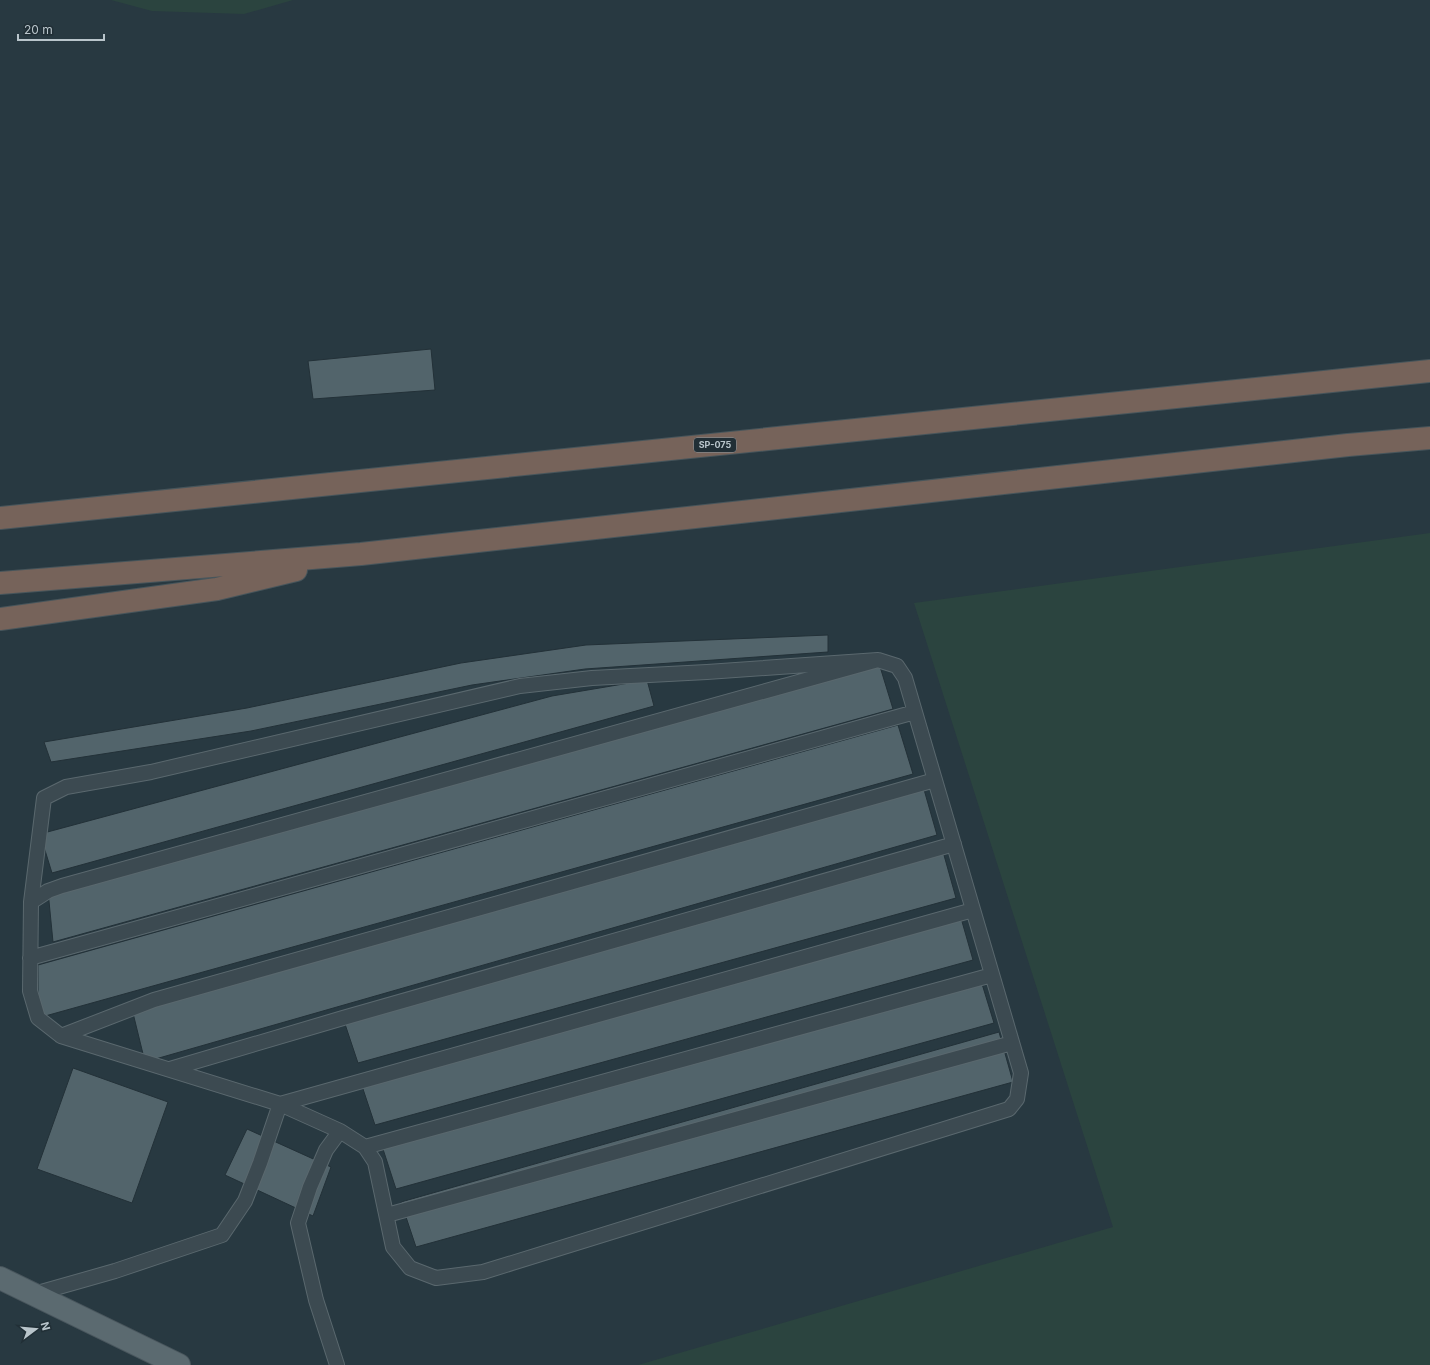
<svg xmlns="http://www.w3.org/2000/svg" width="1430" height="1365" font-family="Inter,sans-serif">
<rect width="100%" height="100%" fill="#283941"/>
<path fill="#2b443f" d="M111,0h182l-49,14 -92,-3z
M1430,533v832h-792l475,-138 -199,-624z"/>
<path fill="#52646b" stroke="#233138" d="M431,349l4,41 -122,9 -5,-38z
M828,635v17l-243,17 -113,16 -221,46 -200,31 -7,-20 203,-34 214,-45 125,-18z
M878,660l15,49 -840,233 -5,-51z
M647,680l7,26 -602,167 -12,-39 512,-138z
M898,725l15,49 -875,244v-53z
M923,786l14,49 -792,227 -13,-53z
M942,848l14,50 -598,165 -15,-45z
M959,911l14,49 -598,165 -15,-45z
M979,974l15,49 -598,166 -15,-46z
M999,1032l14,50 -597,165 -15,-45z
M73,1068l95,34 -36,101 -95,-34z
M247,1129l84,38 -18,49 -88,-41z"/>
<g fill="none" stroke-linecap="round" stroke-linejoin="round">
<g stroke="#5a686e" stroke-width="16">
<path id="lane" d="M31,902l17,-11 14,-5 816,-226 19,6 8,12 116,395 -4,26 -8,10 -526,163 -47,6 -26,-10 -17,-21 -18,-85 -10,-15 -25,-16 -60,-27 -219,-68 -23,-18 -8,-27 1,-89 13,-104 22,-11 85,-15 369,-86 72,-8 115,-6 171,-12
M30,958l885,-246
M61,1036l93,-36 781,-220
M170,1069l173,-51 611,-174
M365,1147l627,-172
M387,1215l625,-172
M34,1294l81,-23 107,-36 23,-34 15,-38 20,-59 693,-194
M337,1365l-21,-65 -18,-77 12,-36 16,-37 14,-19"/>
</g>
<g stroke="#49565d" stroke-width="24">
<path id="primary" d="M0,1278l179,87"/>
</g>
<g stroke="#47555b" stroke-width="24">
<path id="highway" d="M0,518l1430,-147
M0,583l361,-29 987,-109 82,-7
M0,619l217,-30 79,-19"/>
</g>
<use href="#lane" stroke="#3c4a51" stroke-width="14"/>
<use href="#primary" stroke="#5b6a70" stroke-width="22"/>
<use href="#highway" stroke="#76635a" stroke-width="22"/>
</g>
<g text-anchor="middle" stroke-width="4" stroke-linejoin="round" paint-order="stroke">
<rect fill="#212f36" stroke="#8b989e" stroke-width="1" x="694" y="438" width="42" height="14" rx="3"/>
<g font-size="9" font-weight="bold" fill="#b9c5cb">
<text x="715" y="448">SP-075</text>
</g>
</g>
<g transform="translate(36 1329) rotate(74)" stroke="#212f36" stroke-width="3" paint-order="stroke">
<path d="M0-3L7 15L0 10L-7 15Z" fill="#b9c5cb"/>
<text y="-6" font-size="11" font-weight="bold" text-anchor="middle" fill="#b9c5cb">N</text>
</g>
<path d="M18 34v6h86v-6" fill="none" stroke="#b9c5cb" stroke-width="2"/>
<text x="24" y="34" font-size="12" fill="#b9c5cb" stroke="#212f36" stroke-width="3" paint-order="stroke">20 m</text>
</svg>
